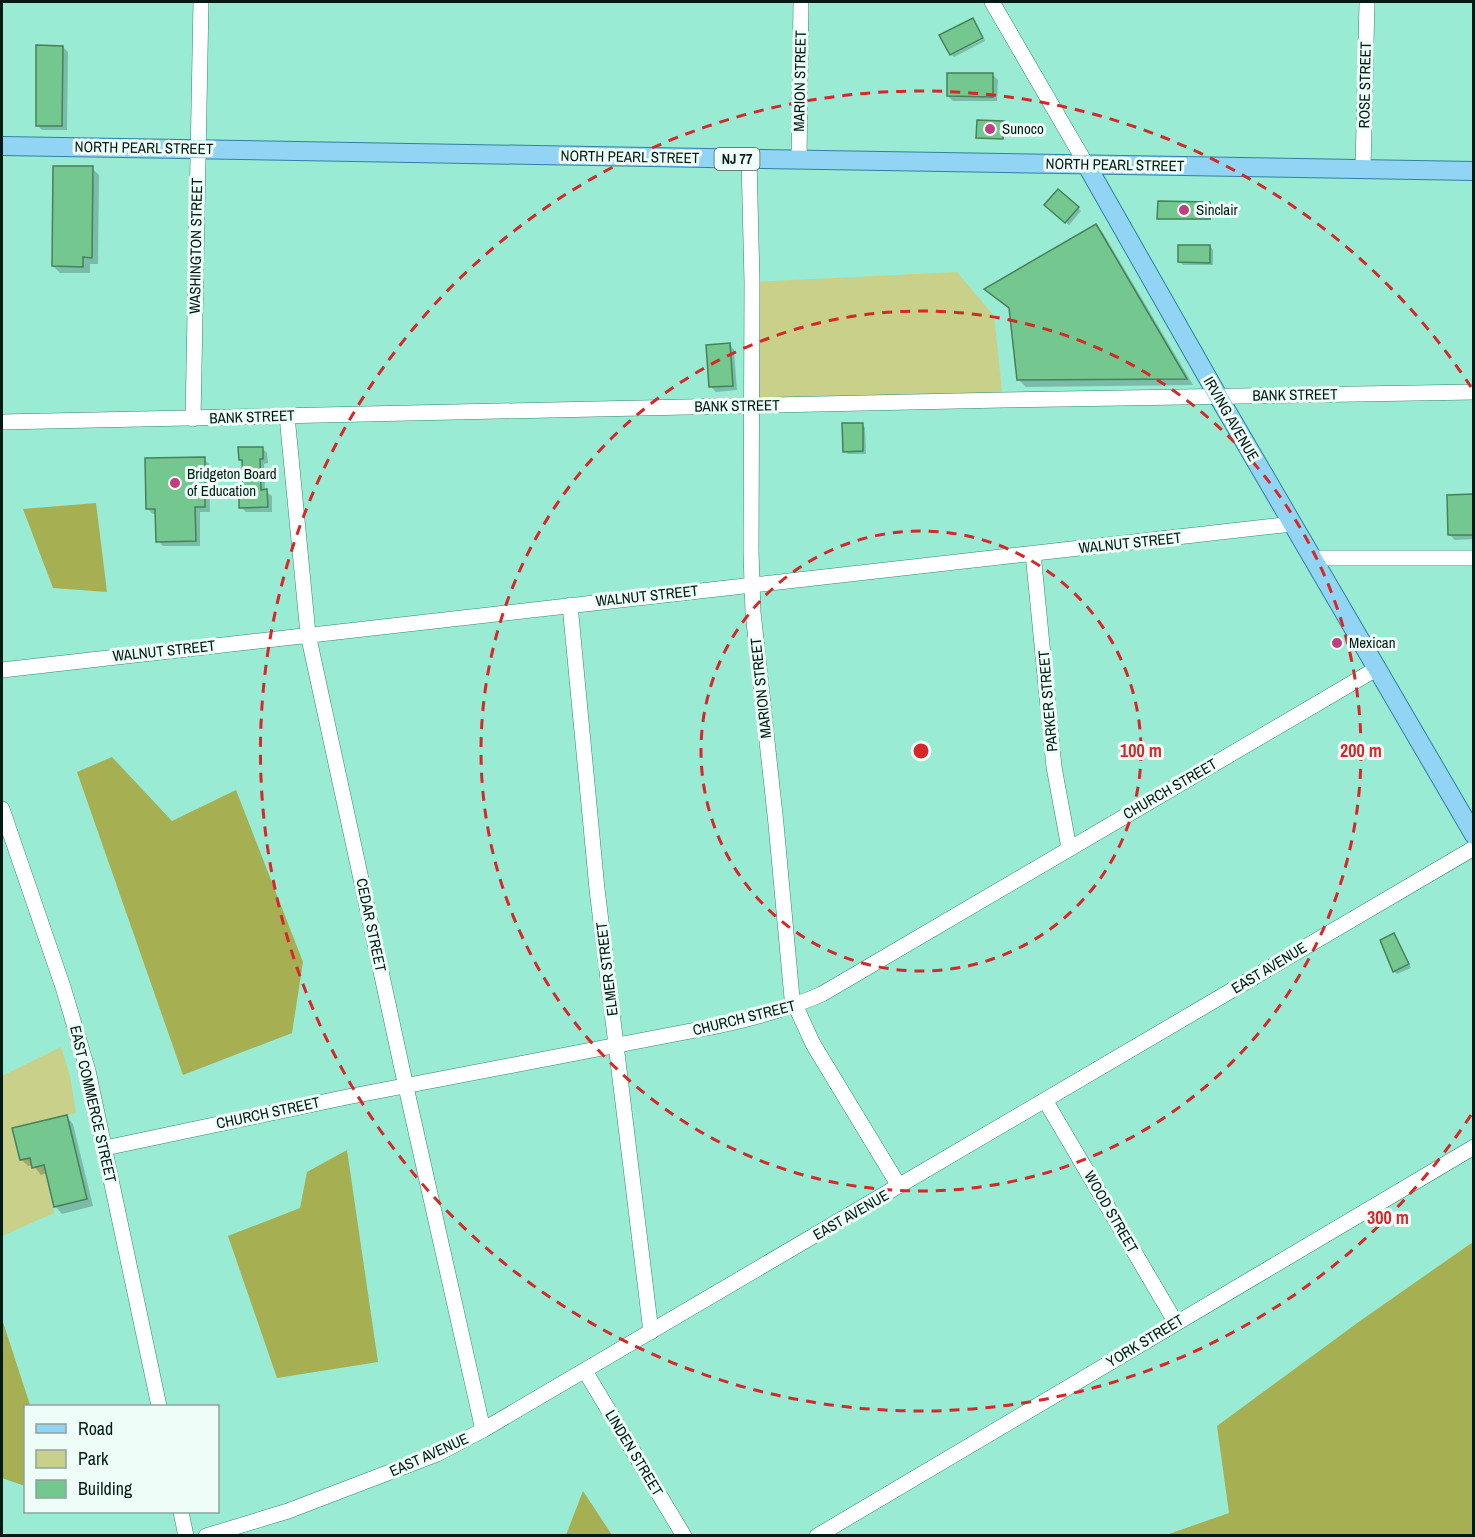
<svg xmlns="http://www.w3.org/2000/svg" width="1475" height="1537" font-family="'Archivo Narrow',sans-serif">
<rect width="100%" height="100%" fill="#99ebd3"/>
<path fill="#c9d089" d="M957,272l37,44 9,84 -252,5 1,-123z
M61,1047l9,29 6,37 -64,15 8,32 10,-2 2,10 12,-3 10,48 -52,23v-160z"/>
<path fill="#a7af53" d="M96,503l11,89 -54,-4 -30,-79z
M112,757l60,64 64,-31 67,172 -11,71 -109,42 -106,-303z
M347,1150l31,212 -101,16 -49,-142 72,-28 7,-36z
M1473,1242v293h-307l63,-22 -12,-87 143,-105z
M2,1319l28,86 47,1h-51l-1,80 -23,-8z
M583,1491l29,44h-46z"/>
<path fill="#0003" d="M984,39l1,2 -31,16 -2,-2z
M63,47l5,5 -1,78h-25l-5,-5z
M993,75l5,5 -1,21h-44l-5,-5z
M1003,122l1,17 -26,-1z
M92,168l7,7 -1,89h-8v9h-30l-7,-7z
M1210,203l1,17 -52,-2z
M1049,208h29l3,3 -12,14z
M1096,225l7,8 90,152 -167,2 -7,-7 -9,-71 -17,-13z
M1210,246l3,4v15h-30l-3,-3z
M729,344l5,6 3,40 -21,2 -5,-5z
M862,425l3,3 1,26h-18l-4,-3z
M262,448l5,5 1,10 -4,1 1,27 7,5v16h-26l-5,-5 3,-15v-30l-4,-3z
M204,459l5,5 1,48h-10v34h-37l-5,-5 -1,-27h-4l-5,-5z
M1474,496v43l-19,1 -5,-5 -1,-38z
M1394,935l17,33 -14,6 -3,-3z
M66,1116l7,8 20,82 -31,8 -7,-8 -8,-33 -6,2 -8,-10 -5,1 -7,-7z"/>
<path fill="#74c88f" stroke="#468159" stroke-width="1.5" d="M973,18l10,20 -33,17 -11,-20z
M36,45l27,1 -1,80h-26z
M947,73h46v24l-46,-1z
M977,120l27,1 -1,18 -27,-1z
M53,166h40l-1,92 -9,-1v10l-31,-1z
M1058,189l21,18 -14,16 -21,-18z
M1158,201l52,1v17h-53z
M1096,224l91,155 -170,1 -8,-72 -25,-19z
M1178,245h32v18l-32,-1z
M730,343l3,43 -24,1 -3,-42z
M842,423h21v28l-20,1z
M238,447h25v12h-3l1,31 6,-1 1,18 -29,1v-17h4l-1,-31h-3z
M205,457v50h-10l1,34 -40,1 -1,-33h-9l-1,-51z
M1473,494v41h-25l-1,-40z
M1394,933l15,31 -16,8 -13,-32z
M67,1115l20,84 -33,8 -10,-42 -12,3 -2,-10 -10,2 -8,-32z"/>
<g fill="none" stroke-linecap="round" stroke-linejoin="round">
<g stroke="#338771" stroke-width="16">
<path id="minor" d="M992,2l94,162
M749,159l3,123 -1,270 2,60 23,212 16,174 21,46 86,142
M799,160l2,-158
M1363,168l4,-166
M287,416l21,218 98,453 77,343
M193,419l8,-417
M2,422l1001,-22 471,-8
M1033,553l21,214 15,81
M1313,558h161
M570,605l27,284 54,443
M2,670l1290,-146
M2,809l61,178 25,84 71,335
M1045,1100l131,223
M105,1148l242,-51 354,-68c42,-8 82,-18 121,-35l554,-325
M585,1371l99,165
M181,1512l5,24
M206,1536l82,-25 149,-57 46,-24 991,-582
M817,1536l657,-389"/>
</g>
<g stroke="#3181a1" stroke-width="20">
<path id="major" d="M2,146l1472,25
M1086,164l132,232 256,439"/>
</g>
<use href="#minor" stroke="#fff" stroke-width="15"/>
<use href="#major" stroke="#92d4f4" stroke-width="18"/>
</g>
<g fill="none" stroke="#d62828" stroke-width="3" stroke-dasharray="10 8">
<circle cx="921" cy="751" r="220"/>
<circle cx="921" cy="751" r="440"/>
<path d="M1471 1115A660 660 0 1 1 1471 387"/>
</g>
<g fill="#c23e81" stroke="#eefdf8" stroke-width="2">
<circle cx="990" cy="129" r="6"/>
<circle cx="1184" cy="210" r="6"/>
<circle cx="175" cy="483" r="6"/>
<circle cx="1337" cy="643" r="6"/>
</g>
<g text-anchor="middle" stroke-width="6" stroke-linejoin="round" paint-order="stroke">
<rect fill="#eefdf8" stroke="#495e58" stroke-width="1.5" x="714.5" y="148" width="45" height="22" rx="4.5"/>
<g font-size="14" font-weight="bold" fill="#021a14">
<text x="737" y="164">NJ 77</text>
</g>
<g font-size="15" fill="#021a14" stroke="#eefdf8">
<text transform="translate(800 81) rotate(-89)" y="5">MARION STREET</text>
<text transform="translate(1365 85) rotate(-89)" y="5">ROSE STREET</text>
<text transform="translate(144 148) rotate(1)" y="5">NORTH PEARL STREET</text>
<text transform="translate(630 157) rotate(1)" y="5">NORTH PEARL STREET</text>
<text transform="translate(1115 165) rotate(1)" y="5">NORTH PEARL STREET</text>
<text transform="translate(196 246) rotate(-89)" y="5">WASHINGTON STREET</text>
<text transform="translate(1295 395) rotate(-1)" y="5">BANK STREET</text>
<text transform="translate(737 406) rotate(-1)" y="5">BANK STREET</text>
<text transform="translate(252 417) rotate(-2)" y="5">BANK STREET</text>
<text transform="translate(1231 419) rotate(60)" y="5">IRVING AVENUE</text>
<text transform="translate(1130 543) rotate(-6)" y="5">WALNUT STREET</text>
<text transform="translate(647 596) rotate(-6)" y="5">WALNUT STREET</text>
<text transform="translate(164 651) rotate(-6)" y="5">WALNUT STREET</text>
<text transform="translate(761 688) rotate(-96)" y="5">MARION STREET</text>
<text transform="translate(1048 701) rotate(-95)" y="5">PARKER STREET</text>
<text transform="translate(1170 789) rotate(-30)" y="5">CHURCH STREET</text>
<text transform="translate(371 925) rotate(78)" y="5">CEDAR STREET</text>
<text transform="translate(1269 968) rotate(-31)" y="5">EAST AVENUE</text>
<text transform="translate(607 969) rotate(-97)" y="5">ELMER STREET</text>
<text transform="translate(744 1018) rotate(-14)" y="5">CHURCH STREET</text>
<text transform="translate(93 1104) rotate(77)" y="5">EAST COMMERCE STREET</text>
<text transform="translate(268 1113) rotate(-12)" y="5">CHURCH STREET</text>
<text transform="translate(1111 1212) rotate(60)" y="5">WOOD STREET</text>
<text transform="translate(851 1215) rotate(-30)" y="5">EAST AVENUE</text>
<text transform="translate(1145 1341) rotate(-31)" y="5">YORK STREET</text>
<text transform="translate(634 1453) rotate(59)" y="5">LINDEN STREET</text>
<text transform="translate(429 1455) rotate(-24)" y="5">EAST AVENUE</text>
</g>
<g font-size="15" fill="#021a14" stroke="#eefdf8" text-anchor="start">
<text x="1002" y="134">Sunoco</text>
<text x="1196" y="215">Sinclair</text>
<text x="187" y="479">Bridgeton Board<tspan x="187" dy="17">of Education</tspan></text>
<text x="1349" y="648">Mexican</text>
</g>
</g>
<circle cx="921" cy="751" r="9" fill="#d62828" stroke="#eefdf8" stroke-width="3"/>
<g font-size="18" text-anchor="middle" font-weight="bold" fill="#d62828" stroke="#eefdf8" stroke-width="6" stroke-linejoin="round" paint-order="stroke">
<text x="1141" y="757">100 m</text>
<text x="1361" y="757">200 m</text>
<text x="1388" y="1224">300 m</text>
</g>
<rect width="1475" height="1537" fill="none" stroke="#021a14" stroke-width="6"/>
<rect x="24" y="1405" width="195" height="108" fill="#eefdf8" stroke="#90a29d" stroke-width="1.5"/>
<rect x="36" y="1424" width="30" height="9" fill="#92d4f4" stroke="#90a29d" stroke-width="1.5"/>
<text x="78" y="1435" font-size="18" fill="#021a14">Road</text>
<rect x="36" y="1450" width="30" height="18" fill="#c9d089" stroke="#90a29d" stroke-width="1.5"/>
<text x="78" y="1465" font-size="18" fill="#021a14">Park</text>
<rect x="36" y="1480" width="30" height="18" fill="#74c88f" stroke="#90a29d" stroke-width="1.5"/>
<text x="78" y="1495" font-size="18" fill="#021a14">Building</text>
</svg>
